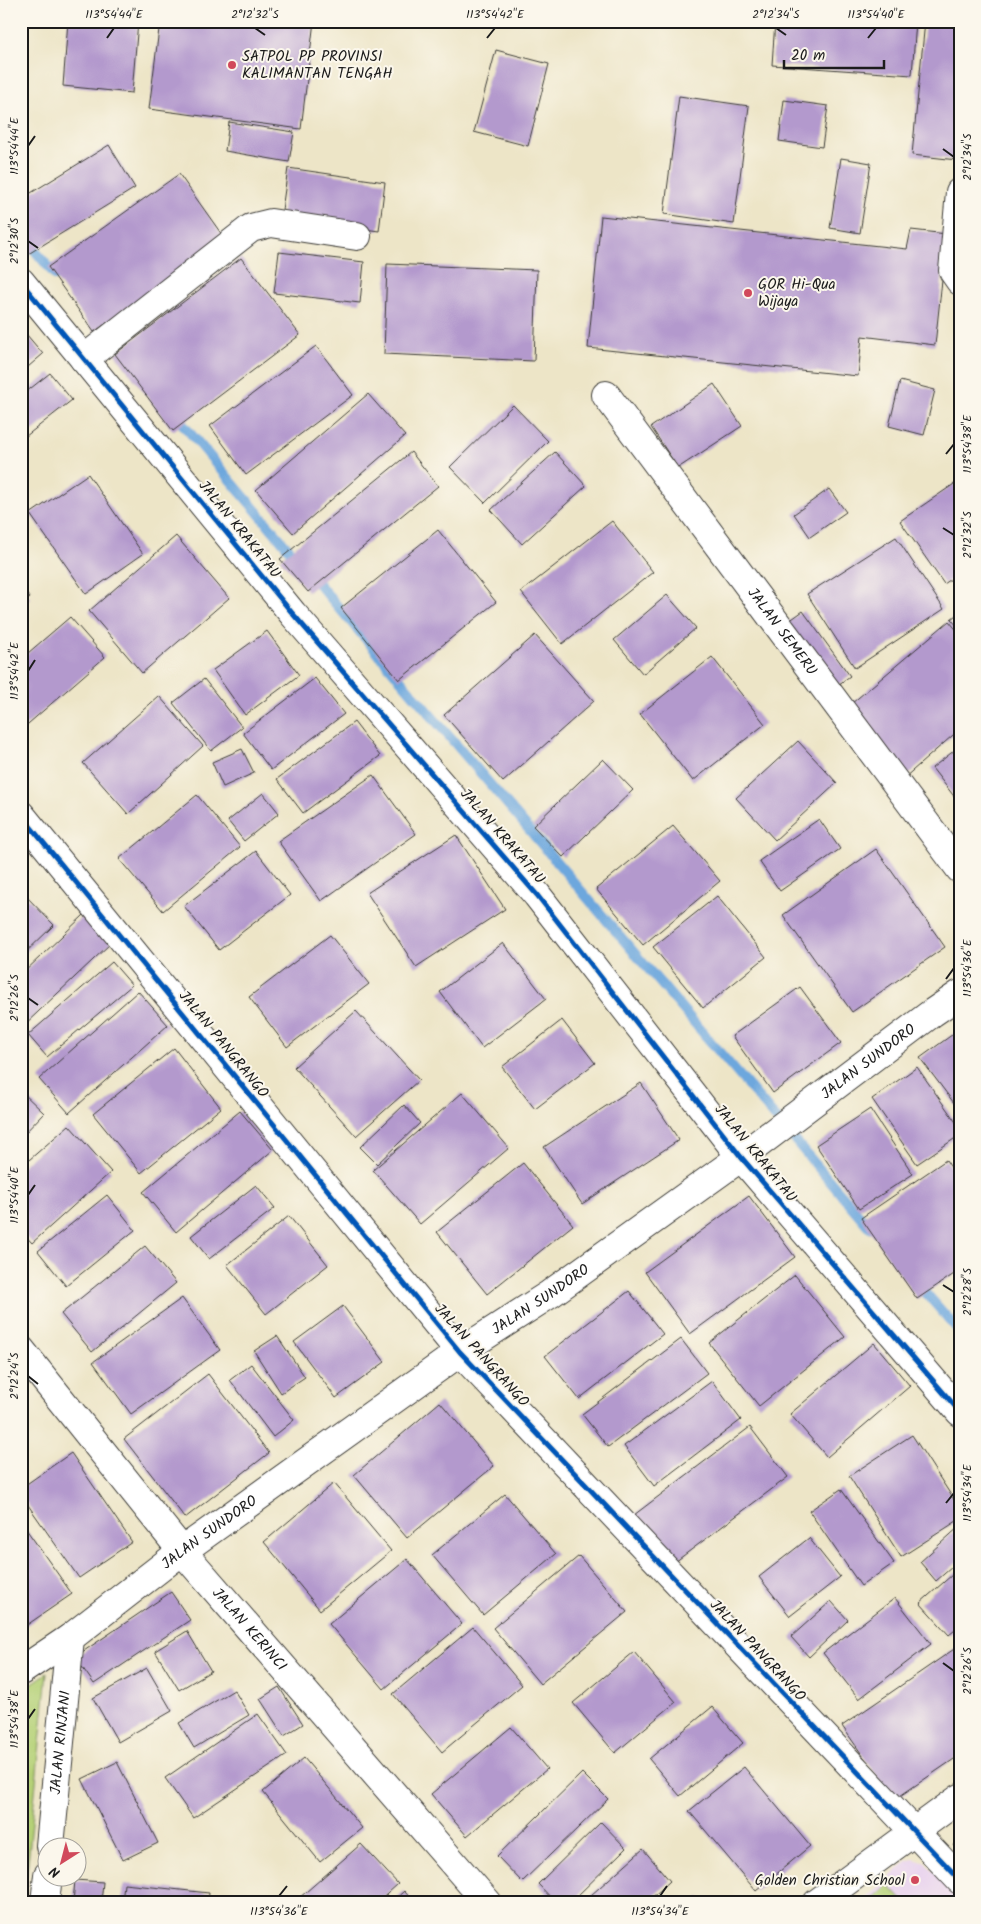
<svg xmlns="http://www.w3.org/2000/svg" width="981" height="1924" font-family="Kalam,sans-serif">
<rect width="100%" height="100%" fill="#fbf7ec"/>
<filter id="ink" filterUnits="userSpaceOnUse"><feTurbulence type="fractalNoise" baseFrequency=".02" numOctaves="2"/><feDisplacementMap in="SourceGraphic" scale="10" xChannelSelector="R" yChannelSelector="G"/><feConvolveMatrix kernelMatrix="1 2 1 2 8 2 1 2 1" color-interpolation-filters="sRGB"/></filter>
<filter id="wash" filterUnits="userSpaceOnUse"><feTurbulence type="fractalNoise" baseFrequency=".0096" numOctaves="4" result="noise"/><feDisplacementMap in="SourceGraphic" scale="20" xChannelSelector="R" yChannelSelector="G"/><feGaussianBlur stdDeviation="1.12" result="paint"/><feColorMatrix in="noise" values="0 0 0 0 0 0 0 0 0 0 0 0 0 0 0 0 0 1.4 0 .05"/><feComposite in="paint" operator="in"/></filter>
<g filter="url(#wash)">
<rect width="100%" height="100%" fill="#ede5c7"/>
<path fill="#e8d2ee" d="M914,1859l12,4 34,35v5h-98l45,-42z"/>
<path fill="#b5d177" stroke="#68764a" d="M47,1673l-23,230h-3v-212z
M888,1885l17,18h-37z"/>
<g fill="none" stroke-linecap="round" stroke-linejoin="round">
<path stroke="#6da7dd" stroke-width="10" d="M27,241l29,35
M174,414l125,147
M310,574l560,654
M918,1284l42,48"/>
</g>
<g id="blocks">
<path fill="#b399cd" d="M68,21h70l-6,72 -69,-7z
M160,21h154l-13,108 -152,-20z
M775,21h141l-4,54 -140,-10z
M925,21h35v108l-3,31 -45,-5z
M496,50l53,14 -21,82 -54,-14z
M679,96l70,10 -15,118 -70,-10z
M784,100l44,6 -6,41 -43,-6z
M229,122l65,10 -5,30 -64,-11z
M109,145l26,43 -110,68 -4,-6v-51z
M841,158l30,5 -11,70 -30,-5z
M288,168l97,14 -6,49 -98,-14z
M179,174l46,65 -131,93 -46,-65z
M601,216l306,33 4,-19 36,4 -12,111 -73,-9 -4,40 -270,-28z
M279,252l85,10 -4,41 -86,-10z
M241,258l59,77 -127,96 -58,-77z
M387,264l150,6 -3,91 -150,-7z
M21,328l22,26 -22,19z
M316,346l37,49 -107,80 -36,-49z
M50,373l22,27 -51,40v-44z
M900,381l35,9 -11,45 -35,-9z
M714,384l28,42 -64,42 -27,-41z
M368,394l37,42 -112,97 -37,-43z
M513,405l35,36 -63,62 -35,-36z
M411,452l27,34 -130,106 -28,-33z
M555,452l31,34 -64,58 -31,-34z
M88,474l55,80 -57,40 -56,-80z
M957,482l3,5v86l-16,11 -44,-63z
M829,489l17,23 -36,25 -16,-23z
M612,521l41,51 -91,72 -41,-52z
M438,530l58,72 -97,78 -58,-72z
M176,536l53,62 -87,75 -53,-62z
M896,537l48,72 -89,59 -48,-74z
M21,588l9,10 -9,7z
M667,595l29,33 -53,46 -29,-34z
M803,611l47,65 -31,23 -48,-65z
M960,612v17l-9,-10z
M70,617l35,40 -84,73v-71z
M949,621l11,13v95l-56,49 -59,-69z
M267,631l32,44 -54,40 -32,-45z
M535,635l59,66 -91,81 -59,-67z
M712,657l53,67 -72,57 -53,-67z
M315,678l29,36 -73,56 -28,-37z
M204,679l38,48 -31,24 -38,-48z
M159,696l44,50 -75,68 -45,-51z
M354,722l26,34 -77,57 -26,-34z
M798,741l39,42 -62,57 -39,-42z
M960,746v58l-28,-36z
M242,749l12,24 -31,14 -11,-25z
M603,759l30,31 -70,67 -30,-31z
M373,775l43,59 -95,67 -43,-60z
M263,793l16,20 -35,28 -16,-20z
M197,795l43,52 -77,64 -44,-52z
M819,819l21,30 -60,42 -21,-30z
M673,826l47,55 -77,64 -47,-56z
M456,835l49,74 -89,58 -49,-74z
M876,849l69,98 -93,65 -69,-97z
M256,851l34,44 -71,55 -35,-44z
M24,894l30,31 -33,32v-60z
M717,896l49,61 -63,51 -50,-61z
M84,915l27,28 -90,85v-53z
M330,935l39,49 -82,63 -38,-50z
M503,943l43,56 -64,49 -42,-56z
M112,962l20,23 -85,72 -19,-22z
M800,987l41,56 -68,50 -41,-57z
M138,991l30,34 -99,88 -30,-34z
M356,1011l63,69 -63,56 -62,-69z
M562,1020l33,43 -60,46 -33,-42z
M960,1029v82l-40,-53z
M174,1048l47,60 -80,65 -48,-59z
M917,1067l43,61v7l-43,29 -45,-65z
M641,1083l38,57 -97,64 -38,-57z
M21,1091l23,22 -23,24z
M462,1093l47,55 -89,76 -47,-54z
M404,1105l16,18 -43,41 -17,-17z
M870,1109l43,65 -54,35 -43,-64z
M240,1111l33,39 -97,82 -33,-40z
M69,1125l42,47 -79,71 -11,-12v-64z
M946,1160l14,21v89l-43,29 -56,-81z
M523,1163l50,62 -86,69 -50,-62z
M256,1185l19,23 -66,51 -18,-23z
M107,1195l28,35 -69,56 -28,-35z
M749,1196l46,61 -105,77 -45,-62z
M289,1216l39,49 -62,49 -39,-49z
M145,1246l31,37 -84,69 -31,-38z
M795,1275l50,62 -86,69 -50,-63z
M629,1291l34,43 -84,65 -34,-43z
M182,1298l38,52 -89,64 -38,-52z
M343,1306l42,56 -49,36 -42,-56z
M277,1336l28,41 -24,16 -27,-42z
M681,1339l26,34 -99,74 -26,-33z
M874,1343l36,43 -83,71 -37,-43z
M251,1364l43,56 -21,17 -43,-57z
M208,1374l61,79 -84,65 -61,-79z
M712,1381l29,39 -87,66 -30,-40z
M440,1402l54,64 -87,72 -53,-63z
M750,1427l38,50 -117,88 -37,-50z
M912,1435l48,74v10l-59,38 -52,-81z
M71,1453l61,89 -53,36 -58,-83v-7z
M960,1468v12l-6,-8z
M334,1483l57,68 -71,59 -56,-68z
M841,1489l53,74 -33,23 -52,-75z
M505,1494l51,60 -73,61 -51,-60z
M21,1522l51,72 -51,35z
M960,1526v34l-24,21 -16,-19z
M809,1538l31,39 -50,39 -31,-39z
M579,1556l48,56 -87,72 -47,-56z
M407,1559l55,65 -78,65 -55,-65z
M960,1568v58l-11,9 -29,-32z
M171,1592l19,28 -96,64 -19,-27z
M895,1598l36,46 -72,55 -36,-46z
M831,1601l17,19 -39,37 -18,-20z
M473,1627l49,58 -80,67 -49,-58z
M187,1631l24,40 -32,19 -24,-39z
M960,1645v110l-66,45 -52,-74z
M634,1652l42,50 -61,51 -42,-50z
M147,1668l25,43 -54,31 -25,-44z
M279,1687l24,37 -19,12 -24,-37z
M234,1690l15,25 -55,33 -15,-25z
M712,1707l31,36 -63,53 -31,-37z
M258,1714l29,41 -94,63 -28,-40z
M511,1727l36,42 -80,67 -36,-42z
M304,1758l58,70 -42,34 -57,-70z
M117,1762l41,81 -35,17 -41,-81z
M744,1767l66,79 -54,45 -67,-80z
M582,1773l26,26 -86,83 -25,-26z
M601,1822l25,26 -56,55h-14l-18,-19z
M960,1841v11l-6,-7z
M361,1844l37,40 -21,19h-75l-4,-4z
M643,1849l27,32 -24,22h-64z
M75,1880l28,2 -2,21h-28z
M124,1884l85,9 -1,10h-86z
M404,1891l11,12h-24z
M700,1897l5,6h-12z"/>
</g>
</g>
<g filter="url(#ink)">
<use href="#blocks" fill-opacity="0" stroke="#3b3a36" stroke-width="1"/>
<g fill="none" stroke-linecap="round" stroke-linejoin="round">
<g stroke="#3b3a36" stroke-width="30">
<g id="minor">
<path d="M960,192l-7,79 7,10"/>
<path d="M21,282l272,332 244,281 204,262 219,255"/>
<path d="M84,359l167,-131 20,-5 86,13"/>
<path id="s1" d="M606,395l354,474"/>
<path d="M21,815l439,537 500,528"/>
<path id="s2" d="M21,1350l161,201 306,352"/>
<path id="s3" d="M21,1671l49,-33 112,-87 278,-199 90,-58 191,-137 191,-144 28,-19"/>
<path id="s4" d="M50,1846l20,-208"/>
<path d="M45,1903l3,-28"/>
<path d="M817,1903l143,-105"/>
</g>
</g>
<use href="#minor" stroke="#fff" stroke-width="28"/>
<g stroke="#fbf7ec" stroke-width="8">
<path id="cycleway" d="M21,282l272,332 244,281 204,262 219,255
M21,815l439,537 500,528"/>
</g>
<use href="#cycleway" stroke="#0057b8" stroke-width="5"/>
</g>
</g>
<path fill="none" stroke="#1c1c1c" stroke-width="2" d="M255,28l10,7M776,28l10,7M107,38l7,-10M487,38l8,-10M868,38l8,-10M28,146l7,-10M943,149l11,8M28,241l10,7M946,454l8,-10M943,528l11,7M28,671l7,-11M946,979l8,-11M28,998l10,7M28,1195l7,-10M943,1285l11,7M28,1376l10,8M946,1503l8,-10M943,1663l11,8M28,1719l7,-10M279,1896l8,-10M660,1896l7,-10"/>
<g fill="#d1495b" stroke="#fbf7ec" stroke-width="2">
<circle cx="232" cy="65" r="5"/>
<circle cx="748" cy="293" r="5"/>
<circle cx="915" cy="1880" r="5"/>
</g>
<g text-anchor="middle" stroke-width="4" stroke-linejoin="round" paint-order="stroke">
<g font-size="15" fill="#1c1c1c" stroke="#fbf7ec" text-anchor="start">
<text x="242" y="61">SATPOL PP PROVINSI<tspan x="242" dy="17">KALIMANTAN TENGAH</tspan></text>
<text x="758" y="289">GOR Hi-Qua<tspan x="758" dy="17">Wijaya</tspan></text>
<text x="905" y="1885" text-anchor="end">Golden Christian School</text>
</g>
<g font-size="15" fill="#1c1c1c" stroke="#fbf7ec">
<text transform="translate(240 529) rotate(51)" y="5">JALAN KRAKATAU</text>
<text dy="5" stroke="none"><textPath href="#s1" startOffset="295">JALAN SEMERU</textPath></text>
<text transform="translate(503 836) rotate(49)" y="5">JALAN KRAKATAU</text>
<text transform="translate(224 1044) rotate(51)" y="5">JALAN PANGRANGO</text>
<text dy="5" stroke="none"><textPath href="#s3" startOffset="1044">JALAN SUNDORO</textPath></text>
<text transform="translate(756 1153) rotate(51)" y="5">JALAN KRAKATAU</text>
<text dy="5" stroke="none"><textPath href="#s3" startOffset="639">JALAN SUNDORO</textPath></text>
<text transform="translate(482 1355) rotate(48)" y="5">JALAN PANGRANGO</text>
<text dy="5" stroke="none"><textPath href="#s3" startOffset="234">JALAN SUNDORO</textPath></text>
<text dy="5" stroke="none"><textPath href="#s2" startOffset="361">JALAN KERINCI</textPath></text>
<text transform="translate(758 1650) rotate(47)" y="5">JALAN PANGRANGO</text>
<text dy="5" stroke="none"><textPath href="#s4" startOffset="104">JALAN RINJANI</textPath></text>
</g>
</g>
<rect width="981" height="1924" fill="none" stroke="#fbf7ec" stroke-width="55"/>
<g transform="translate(62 1862) rotate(216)"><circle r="24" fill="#fbf7ec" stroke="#a29f99"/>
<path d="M0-4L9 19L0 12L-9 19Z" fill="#d1495b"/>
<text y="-8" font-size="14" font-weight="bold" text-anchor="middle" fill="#1c1c1c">N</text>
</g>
<path d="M784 60v8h100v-8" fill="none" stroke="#1c1c1c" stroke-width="2.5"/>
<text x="791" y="60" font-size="15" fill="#1c1c1c" stroke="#fbf7ec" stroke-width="4" paint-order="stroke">20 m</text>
<rect x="28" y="28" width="926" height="1868" fill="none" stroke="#1c1c1c" stroke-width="2"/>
<g font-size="12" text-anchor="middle" fill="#1c1c1c">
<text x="114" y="18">113°54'44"E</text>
<text x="255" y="18">2°12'32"S</text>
<text x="495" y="18">113°54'42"E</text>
<text x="776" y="18">2°12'34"S</text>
<text x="876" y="18">113°54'40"E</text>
<text transform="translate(14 146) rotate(-90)" y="4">113°54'44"E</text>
<text transform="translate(967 157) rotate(-90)" y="4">2°12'34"S</text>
<text transform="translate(14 241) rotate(-90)" y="4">2°12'30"S</text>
<text transform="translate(967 444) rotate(-90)" y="4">113°54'38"E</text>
<text transform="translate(967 535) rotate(-90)" y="4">2°12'32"S</text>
<text transform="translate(14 671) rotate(-90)" y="4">113°54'42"E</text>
<text transform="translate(967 968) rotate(-90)" y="4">113°54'36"E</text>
<text transform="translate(14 998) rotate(-90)" y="4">2°12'26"S</text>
<text transform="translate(14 1195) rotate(-90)" y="4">113°54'40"E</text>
<text transform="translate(967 1292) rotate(-90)" y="4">2°12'28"S</text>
<text transform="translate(14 1376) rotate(-90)" y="4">2°12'24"S</text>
<text transform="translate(967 1493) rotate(-90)" y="4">113°54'34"E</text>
<text transform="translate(967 1671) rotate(-90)" y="4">2°12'26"S</text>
<text transform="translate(14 1719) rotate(-90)" y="4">113°54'38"E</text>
<text x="279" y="1915">113°54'36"E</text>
<text x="660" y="1915">113°54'34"E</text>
</g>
</svg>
